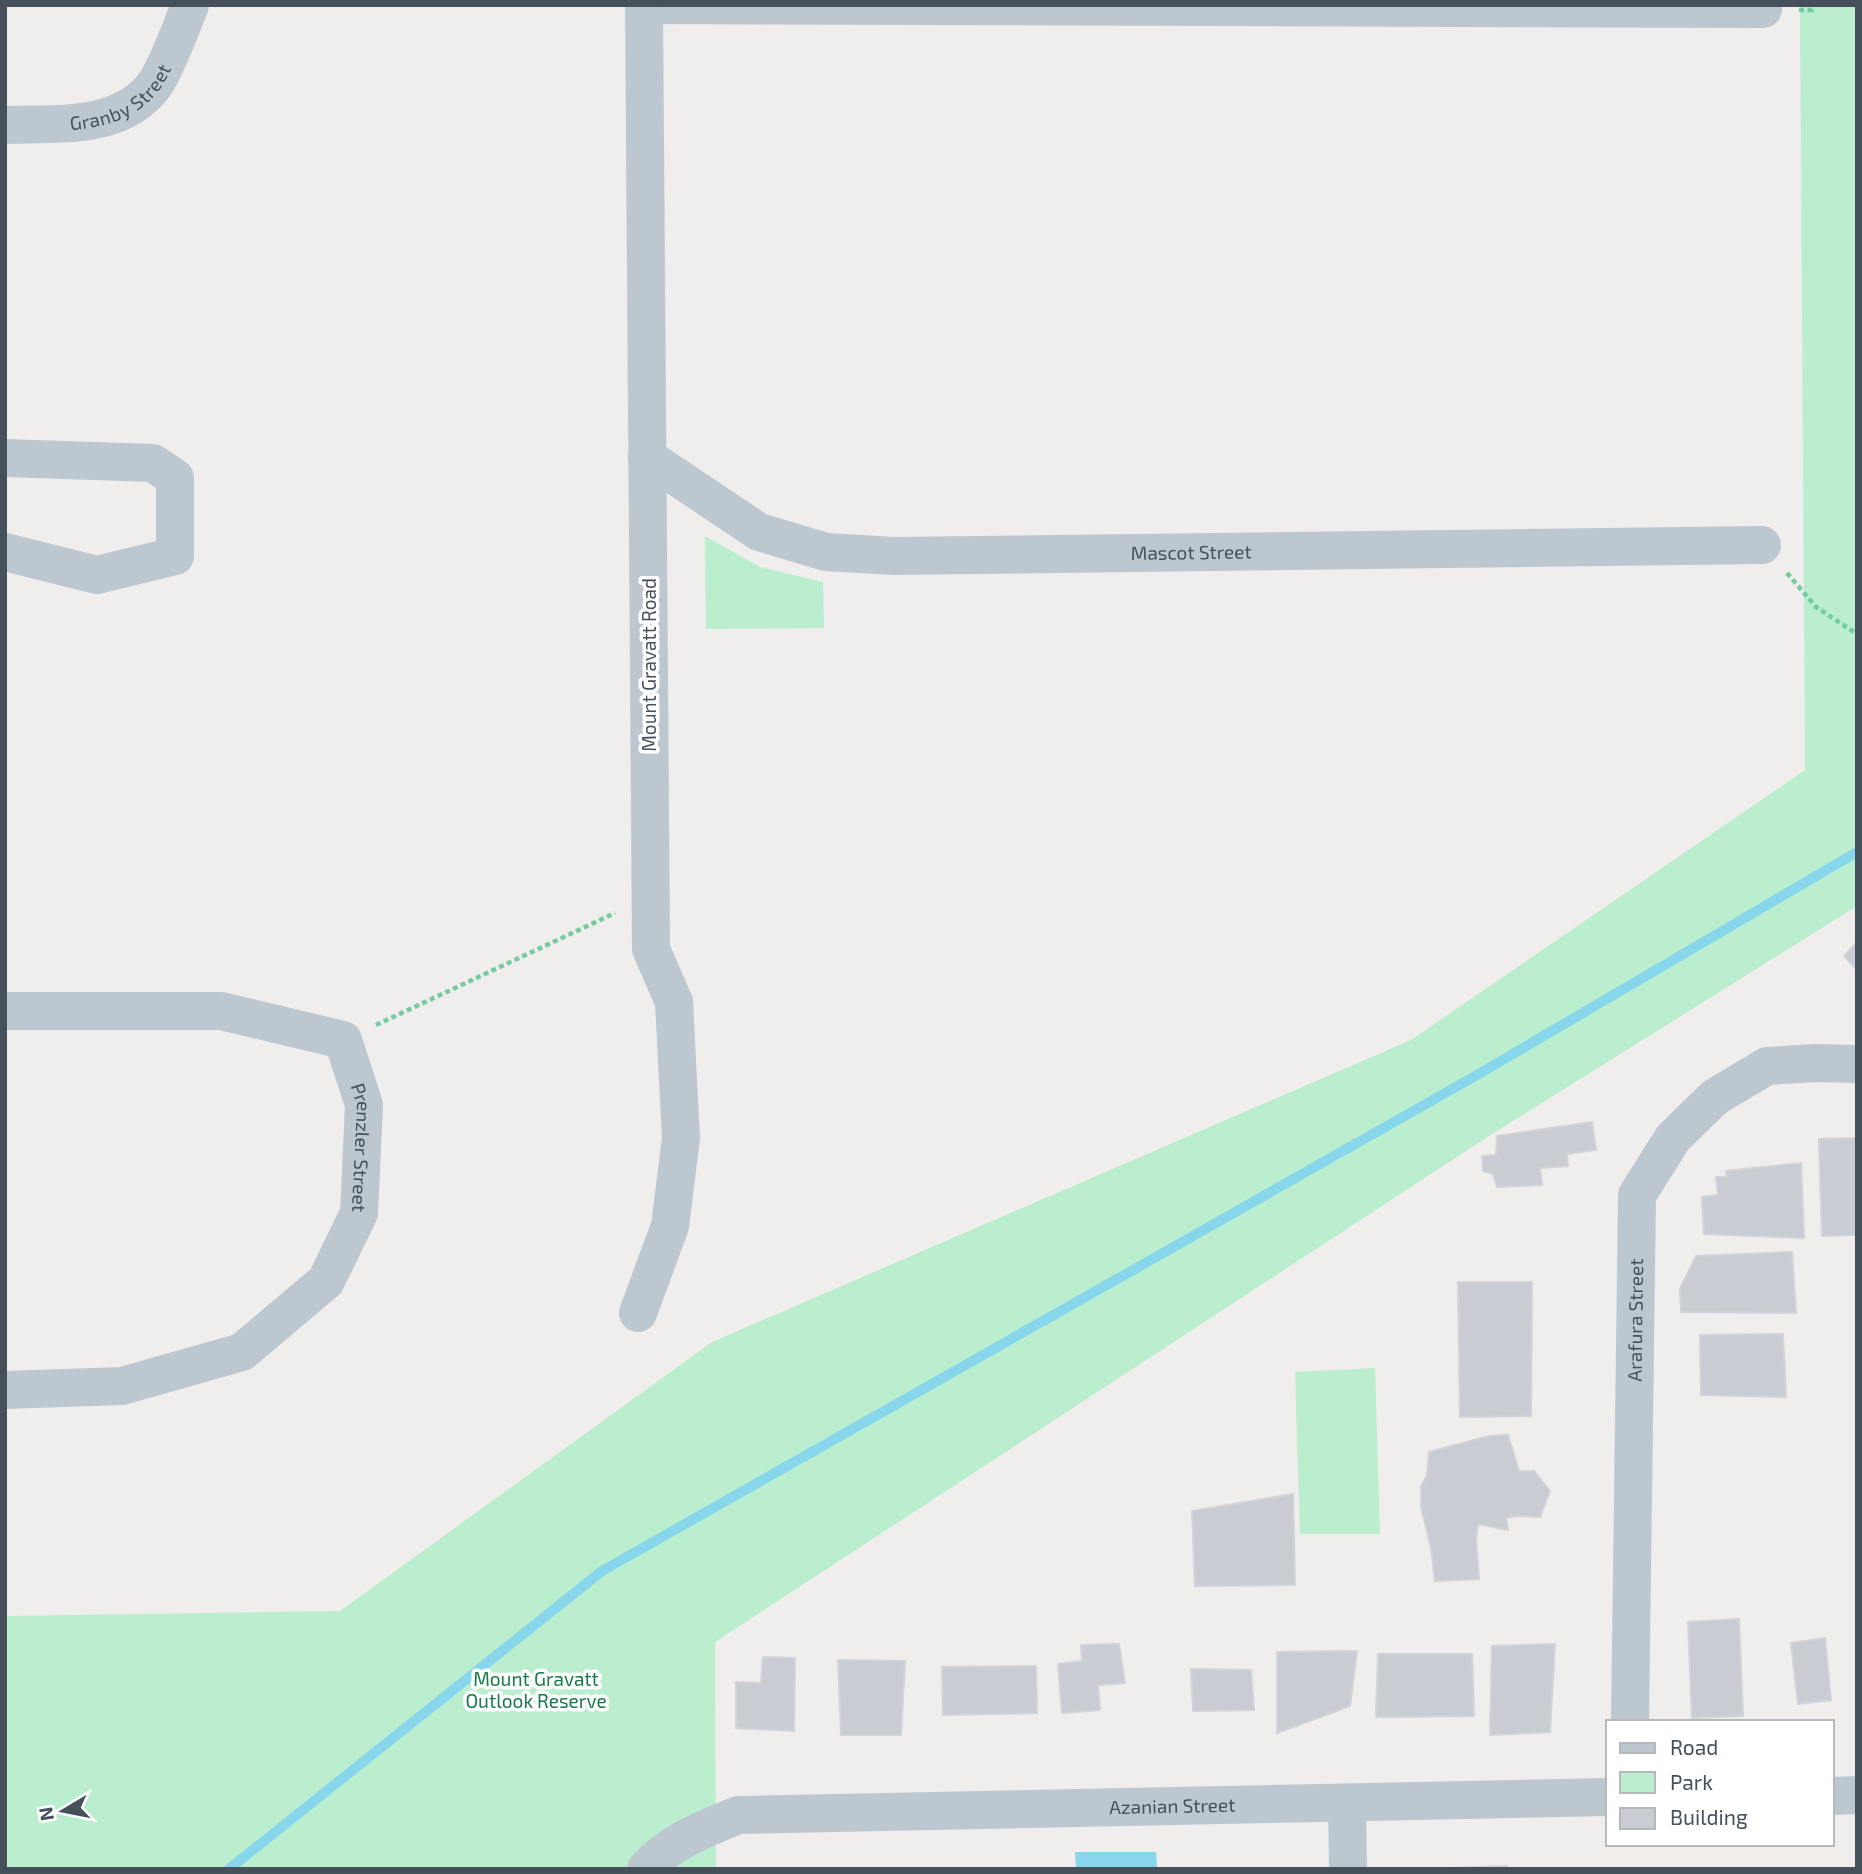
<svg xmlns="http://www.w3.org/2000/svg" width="1862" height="1874" font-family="'Exo 2',sans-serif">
<rect width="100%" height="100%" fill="#f0eded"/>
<path fill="#baeece" d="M1800,5h57v901l-365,228 -777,508 1,227h-711v-253l335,-5 372,-269 699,-302 394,-270z
M705,536l55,31 63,15 1,46 -118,1z
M1375,1368l5,166h-80l-5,-162z"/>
<path fill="#87d6eb" d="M1075,1852h81l1,17h-81z"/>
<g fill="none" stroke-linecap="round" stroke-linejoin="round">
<path stroke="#87d6eb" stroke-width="10" d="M229,1869l373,-298 875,-496 380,-223"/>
</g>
<path fill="#c9ccd2" stroke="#d1d3d8" stroke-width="2" d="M1857,942v28l-13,-14z
M1592,1122l4,28 -29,4 1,12 -28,2 2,17 -45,2 -4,-13 -10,-3 -1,-15 14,-1 1,-19z
M1857,1138v97l-35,1 -3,-97z
M1801,1163l3,75 -100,-4 -2,-37 16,-2 -2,-18h11l-1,-6z
M1792,1252l4,61 -115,-1 -1,-23 16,-33z
M1458,1282h74l-1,134 -71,1z
M1783,1334l3,63 -85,-2 -1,-60z
M1508,1435l11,36h15l16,20 -10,26 -23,-1 -11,2 2,12 -30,-6 -2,14 3,41 -44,2 -4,-33 -10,-41v-20l6,-12 2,-23 60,-16z
M1293,1494l2,91 -100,1 -3,-75z
M1739,1619l4,97 -51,2 -4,-96z
M1825,1638l6,62 -33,4 -7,-61z
M1119,1644l6,39 -27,2 2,25 -38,3 -4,-49 24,-3 -1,-16z
M1555,1644l-5,88 -60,3 2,-89z
M1357,1651l-7,55 -73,27v-81z
M1378,1654h94l2,62 -98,1z
M763,1657l32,1 -1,73 -58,-3v-46l25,1z
M838,1660l67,1 -4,74h-60z
M1036,1666l1,47 -94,2 -1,-48z
M1191,1669l60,1 3,40 -61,1z
M1507,1866l1,3h-91z"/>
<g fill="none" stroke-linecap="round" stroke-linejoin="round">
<path stroke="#73cba0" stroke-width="4.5" stroke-dasharray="5 3.5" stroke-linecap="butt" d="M1799,10h13v-5
M1787,573l29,34 41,27
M376,1025l239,-112"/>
<g stroke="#bdc7cf" stroke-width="38">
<path d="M644,5l1119,4"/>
<path id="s1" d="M5,125c51,-2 116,6 150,-41 12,-18 27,-58 35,-79"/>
<path id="s2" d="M647,457l112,75 67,20 68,4 868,-11"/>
<path d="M5,458l148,5 22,15v78l-78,19 -92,-23"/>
<path id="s3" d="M5,1011h216l122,29 21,65 -5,108 -33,68 -84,71 -120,34 -117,4"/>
<path d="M638,1313l32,-87 11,-88 -7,-136 -23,-53 -7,-944"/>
<path id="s4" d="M1630,1722l7,-527 36,-57 42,-41 52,-31 48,-3 42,1"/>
<path d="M1832,1796l25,-1"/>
<path d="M1347,1804l1,65"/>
<path id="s5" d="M646,1869c23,-27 61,-41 92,-54l870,-18"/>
</g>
</g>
<g text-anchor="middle" stroke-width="7" stroke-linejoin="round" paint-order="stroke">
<g font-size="19" fill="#45505a" stroke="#fff">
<text dy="7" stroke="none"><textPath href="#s1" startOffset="124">Granby Street</textPath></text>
<text dy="7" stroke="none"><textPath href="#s2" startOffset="570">Mascot Street</textPath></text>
<text transform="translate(649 665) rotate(-90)" y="7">Mount Gravatt Road</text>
<text dy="7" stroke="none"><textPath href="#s3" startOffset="452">Prenzler Street</textPath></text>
<text dy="7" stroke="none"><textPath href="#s4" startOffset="402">Arafura Street</textPath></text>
<text dy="7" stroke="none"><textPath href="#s5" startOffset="542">Azanian Street</textPath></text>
</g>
<g font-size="19" fill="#177a48" stroke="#fff">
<text x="536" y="1686">Mount Gravatt<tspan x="536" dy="22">Outlook Reserve</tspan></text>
</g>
</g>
<rect width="1862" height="1874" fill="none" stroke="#45505a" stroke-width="14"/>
<rect x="1606" y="1720" width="228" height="126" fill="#ffffff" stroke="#b5b9bd" stroke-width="2"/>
<rect x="1620" y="1743" width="35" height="10" fill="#bdc7cf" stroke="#b5b9bd" stroke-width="2"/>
<text x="1670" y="1755" font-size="21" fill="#45505a">Road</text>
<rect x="1620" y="1772" width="35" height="21" fill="#baeece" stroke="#b5b9bd" stroke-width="2"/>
<text x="1670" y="1790" font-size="21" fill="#45505a">Park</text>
<rect x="1620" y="1808" width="35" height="21" fill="#c9ccd2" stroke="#b5b9bd" stroke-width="2"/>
<text x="1670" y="1825" font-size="21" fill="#45505a">Building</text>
<g transform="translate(63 1811) rotate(260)" stroke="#ffffff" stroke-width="5" paint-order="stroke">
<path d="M0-5L12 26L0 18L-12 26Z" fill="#45505a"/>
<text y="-10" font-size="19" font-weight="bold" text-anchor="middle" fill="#45505a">N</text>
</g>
</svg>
